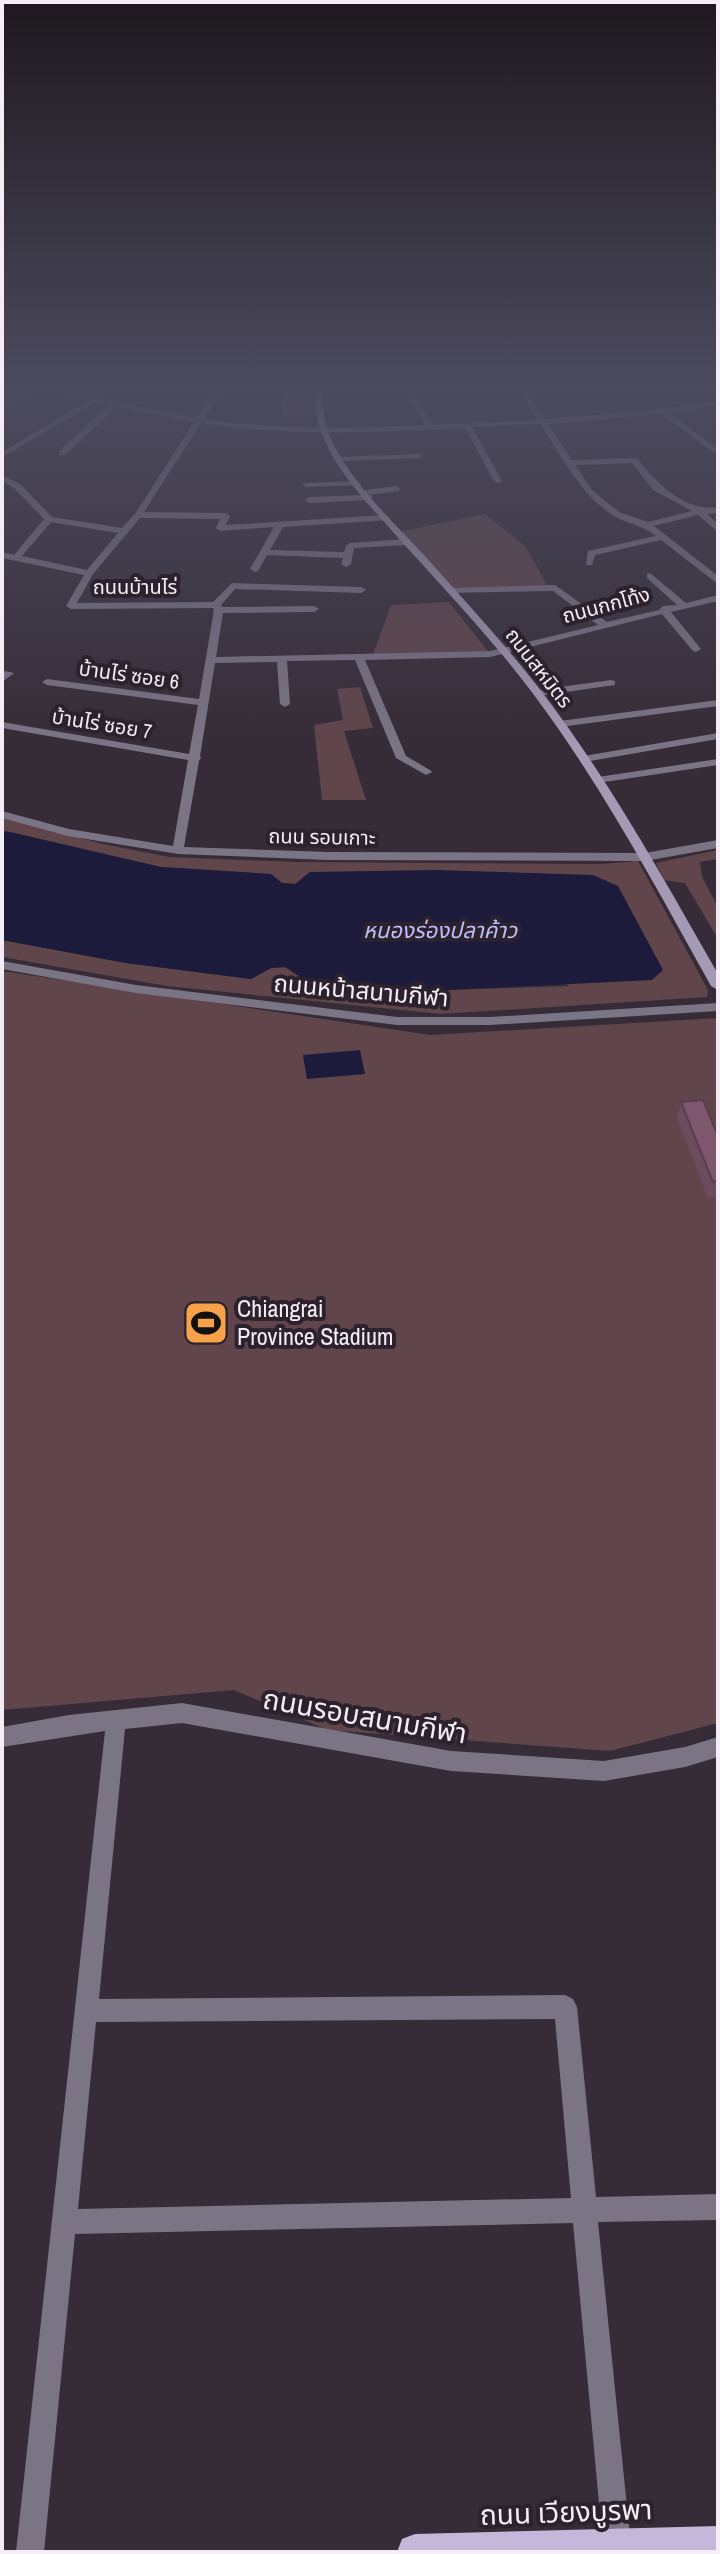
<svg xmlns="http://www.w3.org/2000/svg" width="720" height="2554" font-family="'Archivo Narrow','Noto Sans Thai',sans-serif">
<rect width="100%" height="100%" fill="#362c37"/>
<path fill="#60454b" d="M485,514l41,33 22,40 -97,4 -53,-59z
M449,602l41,52 -118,3 19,-52z
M360,687l13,41 -29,3 22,69h-44l-8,-75 29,-5 -6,-31z
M2,817l101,27 66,13 126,5 307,2 36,-3 70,129 -1,7 -266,17 -274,-28 -165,-29v-17l124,23 125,16 20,-11 14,-1 25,16 137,7 123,-4 -260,-114 -14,12 -14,-1 -11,-9 -110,-7 -159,-34z
M718,850v9l-18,3 2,15 16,30v32l-33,-56 -21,-3 -8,-17z
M2,971l428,64 288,-17v705l-108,28 -283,-21 -93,-40 -232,20z"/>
<path fill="#1d1b3b" d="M6,831l155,36 110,7 11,9 13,1 15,-12 126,-2 157,5 25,11 45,84 -11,10 -205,10 -137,-7 -25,-16 -14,1 -20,11 -125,-16 -124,-23v-107z
M360,1050l5,24 -58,5 -4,-24z"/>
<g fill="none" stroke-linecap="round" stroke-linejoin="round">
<path fill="#7b7485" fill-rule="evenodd" d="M29,388h11l-38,17v-5z
M50,388h13l57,15 77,15 19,-30h8l-20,31c73,11 147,10 221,6l-21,-37h8l20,37 105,-5 -21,-32h8l21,31 92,-7 81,-11v4l-48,8 47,36 -3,4 -52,-39 -114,10 24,36 65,-2c20,25 47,54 81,49v6l-11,1 11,10v8l-20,-17 -44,11 64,50v8l-57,-44 -66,15 -3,10h-6l2,-14 68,-15c-14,-12 -31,-12 -45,-22 -32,-22 -50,-58 -71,-90l-68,3 30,54 -4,2 -4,-2 -29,-53c-89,4 -176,9 -264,-5l-57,89 82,1 4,3 -4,9 160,-10 4,3 -1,2 -106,7 -13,23 74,2 2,-6 4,-3 56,-4 4,3 -4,3 -52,3 -3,16 -5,3 -5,-3 2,-6 -76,-3 -9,16 -3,1 -5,-3 24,-42 -54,4 -4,-3 4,-9 -80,-1 -47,56 -16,29 136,-1 19,-19 129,4 5,3 -5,3 -126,-4 -14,16 1,2 92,-1 5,3 -5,3 -91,1 -7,44 274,-6 108,-26 -45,-34 -105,2 -2,-2 5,-3 104,-3 52,37 52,-12 4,-4 14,-1 -30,-27v-4l3,-1 36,30 32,-8v6l-47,11 30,37 -5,3 -3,-1 -31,-37 -172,43 -125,3 41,96 24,14 2,2 -6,3 -30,-17 -41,-98 -68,1 3,43 -5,3 -5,-3 -3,-42 -62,1 -15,93 1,2 -2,3 -15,86 144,5 317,1 73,-13v8l-73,13 -317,-1 -150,-6 -110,-18 -66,-18v-7l67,18 104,17 15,-86 -186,-32v-6l187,32 9,-49 -151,-20 -5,-3 5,-3 152,20 15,-89 -1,-2 -142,1 -5,-3 18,-31 -82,-17v-6l12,3 30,-36 -29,-30 -13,-8v-6l19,10 31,32 70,11 13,-14 59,-92 -77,-15 -52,48h-6v-4l51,-46 -13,-3 -95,55v-5l88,-52zM632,463l21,27 39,21 -44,11 -29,-10 -27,-22 -17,-25zM51,522l67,11 -31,37 -65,-14z
M420,454l3,4 -85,3 -4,-2 4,-2z
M358,481l3,4 -55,2 -4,-2 4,-2z
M396,486l4,3 -1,2 -29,4 3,2 -4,3 -60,3 -4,-3 4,-3 53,-2 -1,-2 4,-3z
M5,671l9,2 -12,9v-8z
M611,680l4,1v4l-77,11 -5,-3 5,-3z
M718,700v6l-158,21 -5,-3 5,-3z
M718,733v6l-134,23 -5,-3 5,-3z
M718,759v6l-120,18 -6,-3 6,-3z
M2,961l134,24 261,32h93l228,-14v8l-228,14h-93l-261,-32 -134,-24z
M182,1703l269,48 153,10 81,-14 33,-10v20l-33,10 -81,14 -153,-10 -269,-48 -57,6 -26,270 466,-4 8,4 4,8 19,190 122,-3v26l-120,2 33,324 -2,6h-24l-2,-6 -30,-323 -498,11 -31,318h-28l89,-821 -103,16v-20l67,-12zM555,2019l16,179 -493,11 18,-187z"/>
<path fill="#a59ab5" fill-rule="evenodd" d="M314,388h8c0,21 2,40 13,59 21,40 57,74 88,107 50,56 101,110 144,172 56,79 103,164 151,248v16l-7,-4c-55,-99 -109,-200 -177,-291 -43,-58 -93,-109 -140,-162 -37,-42 -81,-84 -80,-145z"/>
<path fill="#c5b7da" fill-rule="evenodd" d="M718,2526v26h-321l5,-13 13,-5z"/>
</g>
<path fill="#6c4b5f" d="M281,390l32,13 1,14h-31z
M681,1102l37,34v61l-10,1 -31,-80z"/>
<path fill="#7e576e" stroke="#583d4d" stroke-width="2" d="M312,389l1,14 -31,1 -1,-14z
M703,1100l15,36v45l-5,1 -32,-80z"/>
<linearGradient id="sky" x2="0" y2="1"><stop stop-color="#1e181e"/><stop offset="0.52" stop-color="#4c4b5e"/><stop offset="1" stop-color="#4c4b5e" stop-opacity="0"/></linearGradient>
<rect width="720" height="746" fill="url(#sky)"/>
<defs>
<g id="stadium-square" transform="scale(2.3)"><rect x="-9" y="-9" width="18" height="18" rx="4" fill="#f7a149" stroke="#2c222d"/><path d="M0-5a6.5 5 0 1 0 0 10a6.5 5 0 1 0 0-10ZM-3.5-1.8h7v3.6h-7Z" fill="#111"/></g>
</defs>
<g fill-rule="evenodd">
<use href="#stadium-square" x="206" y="1323"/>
</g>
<g text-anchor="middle" stroke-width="8" stroke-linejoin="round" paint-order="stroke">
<g font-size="20" fill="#f4edf5" stroke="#2c222d">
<text x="135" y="594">ถนนบ้านไร่</text>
<text transform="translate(606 605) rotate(-15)" y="7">ถนนกกโท้ง</text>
<text transform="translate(539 668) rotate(52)" y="7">ถนนสหมิตร</text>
<text transform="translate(129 675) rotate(8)" y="7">บ้านไร่ ซอย 6</text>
<text transform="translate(102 724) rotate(9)" y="7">บ้านไร่ ซอย 7</text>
<text transform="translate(322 837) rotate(1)" y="7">ถนน รอบเกาะ</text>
</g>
<g font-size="22" font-style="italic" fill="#bebeff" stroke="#2c222d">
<text x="440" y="938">หนองร่องปลาค้าว</text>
</g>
<g font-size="24" fill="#f4edf5" stroke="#2c222d">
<text transform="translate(361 991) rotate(5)" y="8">ถนนหน้าสนามกีฬา</text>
</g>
<g font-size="24" fill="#f4edf5" stroke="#2c222d" text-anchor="start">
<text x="237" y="1317">Chiangrai<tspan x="237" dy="28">Province Stadium</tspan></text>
</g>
<g font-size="28" fill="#f4edf5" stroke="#2c222d">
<text transform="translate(365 1716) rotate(10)" y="10">ถนนรอบสนามกีฬา</text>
<text transform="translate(566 2512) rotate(-2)" y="10">ถนน เวียงบูรพา</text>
</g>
</g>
<rect width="720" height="2554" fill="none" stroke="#f4edf5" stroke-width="8"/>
</svg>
